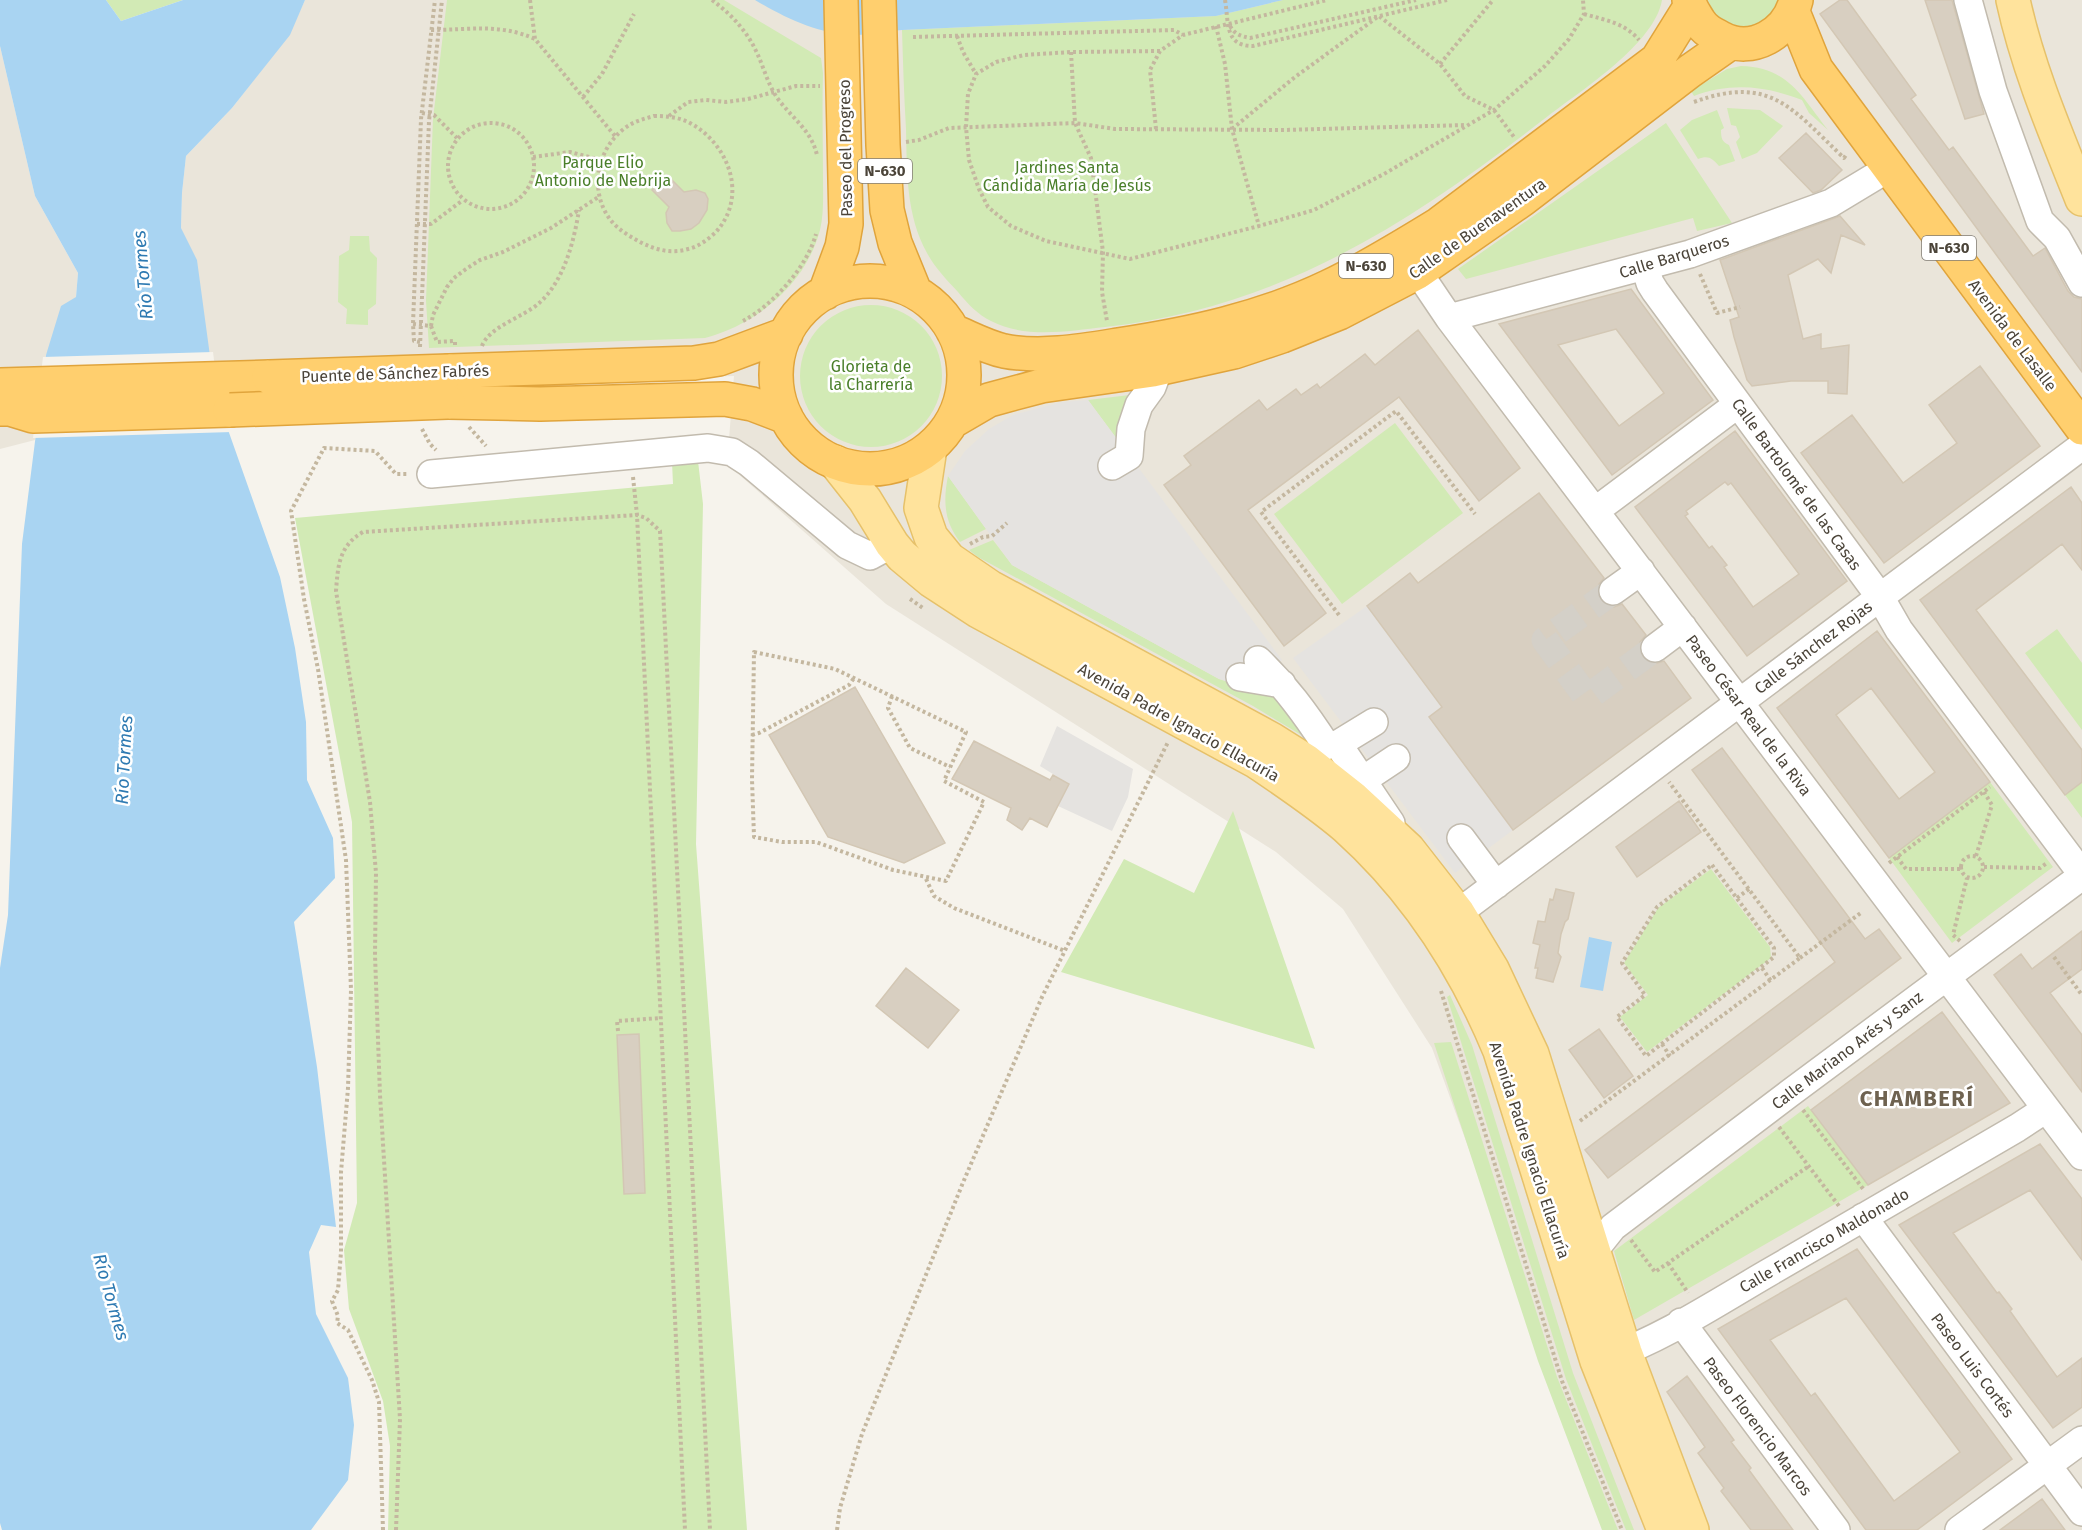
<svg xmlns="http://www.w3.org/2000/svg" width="2082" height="1530" font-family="'Fira Sans',sans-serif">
<rect width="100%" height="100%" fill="#f6f3ec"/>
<path fill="#eae5da" d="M305,0h1777v1530h-474l-176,-482 -89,-139 -67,-57 -390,-248 -159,-140 7,-88 -519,17 -34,-165 1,-35 4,-37 46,-48 57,-73z
M0,46l35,150 43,77 -2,24 -30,58 -11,85 -35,9z"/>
<path fill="#d2eab5" d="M106,0h77l-62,21z
M447,0h277l97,58 2,15c-1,35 0,71 0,106 0,16 1,35 -3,51 -14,54 -63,94 -115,108l-276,10 -3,-47 7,-182z
M1283,0h379c-7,43 -80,90 -114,116 -137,107 -266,191 -443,211 -37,4 -79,12 -114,-6 -13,-6 -24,-18 -33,-29 -11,-12 -23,-24 -31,-39 -21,-38 -20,-81 -21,-124 -2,-33 -3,-66 -4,-99l314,-14z
M1708,0h70c-4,9 -9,18 -18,22 -20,11 -46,-1 -52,-22z
M1741,66c47,1 61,31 87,64l-19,-17 -7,-13c-36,-14 -71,-18 -108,-4l-3,-5 36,-22z
M1727,108l33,2 23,16 -26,27 -15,6 -6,-17 4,-5 -4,-11 -5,-1z
M1717,110l7,18 -3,2c0,8 1,12 8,15l6,16 -16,5c-7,-8 -11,-11 -21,-7l-18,-29 12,-10z
M1666,123l66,100 -35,8 -4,-13 -227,61 -8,-10z
M350,236h19l1,15 7,7 -1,46 -8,6v15l-22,-1 1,-15 -9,-7 1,-46 10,-6z
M800 376a71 71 0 1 1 142 0a71 71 0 1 1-142 0Z
M1138,394l-16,52 -34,-46z
M1395,423l68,90 -121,91 -68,-90z
M698,461l5,43 -7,340 51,686h-359l2,-84 -7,-45 -34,-92 -5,-59 13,-47 -5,-381 -57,-304 378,-34 -1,-22z
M948,476l38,53 -26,13c-16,-21 -17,-41 -12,-66z
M993,540l19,25 207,114 61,14 33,49 -60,-36 -275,-149 -9,-7z
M2057,629l25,34v67l-57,-77z
M1990,782l63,85 -101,76 -63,-85z
M2082,782v36l-17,-23z
M1233,811l82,238 -254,-77 63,-113 70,34z
M1711,869l59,78 1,11 -124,94 -27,-35 28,-22 -24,-32 34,-55z
M1450,995l22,50 101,328 61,157h-8l-60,-151 -119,-382z
M1451,1042l106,335 61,153h-16l-64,-169 -104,-318z
M1808,1106l60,79 -234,135 -20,-69z"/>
<path fill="#e5e3e0" d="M1088,400l194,260 -10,10 -32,16 -21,-7 -207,-114 -64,-89 17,-25 24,-22 24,-14 49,-13z
M1367,606l75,101 -12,10 83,113 -58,43 -162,-215z
M1057,726l76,43 -5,28 -16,34 -54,-25 11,-22 -29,-18z"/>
<path fill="#a9d4f2" d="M0,0h106l15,21 62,-21h122l-15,35 -58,73 -46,48 -4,37 -1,35 16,32 18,133 65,184 15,71 11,74 1,58 26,58 2,40 -41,44 23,145 19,160 -15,-2 -12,27 7,62 32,64 6,47 -6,55 -37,50h-309l-2,-7v-555l8,-53 14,-371 24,-189 15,-49 15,-9 2,-24 -43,-77 -35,-150z
M755,0h528l-67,16 -314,14c-15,1 -31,5 -47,5 -37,-1 -68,-16 -100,-35z
M1589,937l23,5 -9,49 -23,-4z"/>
<path fill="#f6f3ec" d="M213,352l5,40 14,40 -199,6 10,-81z"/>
<path fill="#d8cfc1" stroke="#d3c7b4" stroke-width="1.5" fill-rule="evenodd" d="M1840,0h7l69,95 -5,4 38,51 4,-3 80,109 12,-8 23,43 6,6 8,2v73l-262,-358z
M1925,0h27l32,114 -19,5z
M1806,133l36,37 -21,20 -8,3 -34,-35z
M667,175l17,17 12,-2 9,3 3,6 -1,11 -8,13 -8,6 -11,2h-8l-5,-8 -1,-10 3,-6 -17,-17z
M1840,216l25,29 -24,-10 -10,38 -13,-14 -30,16 15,64 18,-5v15l28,-4 -2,49 -19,-1v-12h-37l-39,5 -5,-6 -13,-43 -4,-17 9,-3 -19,-57z
M1631,289l82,111 -101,75 -113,-151zM1616,329l48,64 -45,33 -61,-81z
M1418,330l102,138 -41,33 -80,-104 -151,113 78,103 -42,33 -120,-161 27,-20 -7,-9 75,-56 8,10 29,-21 5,6 16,-11 3,4 45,-34 10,11z
M1980,366l60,80 -156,117 -83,-110 51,-38 51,68 54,-40 -28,-38z
M1735,431l112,150 -100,75 -112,-149zM1725,482l3,3 3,-2 68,91 -46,33 -29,-40 3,-2 -15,-19 -3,2 -24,-32 3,-2 -2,-3z
M2071,487l11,16v67l-20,-26 -86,66 106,140v32l-17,13 -145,-195z
M1539,493l65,85 -5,6 -2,8 4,9 5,4 8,2 8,-3 24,31 -6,7 -1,7 3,8 7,6h8l7,-2 27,37 -178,132 -84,-113 13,-10 -75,-101 43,-33 8,10z
M1877,631l113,151 -101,76 -112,-150zM1871,688l64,84 -36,27 -63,-84z
M855,687l90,156 -41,20 -76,-26 -59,-102z
M974,741l76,39 3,-5 16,9 -22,43 -17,-9 -8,12 -15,-10 4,-12 -59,-29z
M1722,748l143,191 14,-10 22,29 -293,220 -23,-28 250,-188 -143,-192z
M1679,801l22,31 -64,45 -21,-30z
M1556,889l18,4 -6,26 -3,3 -4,12 -3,19 3,4 -8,25 -17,-4 2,-10h-3l5,-23 -7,-2 5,-22 7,1 5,-23 3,1z
M2082,931v38l-32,24 32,42v57l-88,-117 27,-21 11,15z
M906,968l53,42 -31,38 -52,-42z
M1942,1012l68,91 -142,82 -57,-75z
M1599,1029l34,47 -29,22 -35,-48z
M639,1034l6,159 -21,1 -7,-159z
M2040,1144l42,55v61l-52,-70 -77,43 44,60 2,-1 13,17 -2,2 47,66 25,-19v49l-29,21 -154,-203z
M1857,1249l155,210 -95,71h-51l-148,-201zM1846,1298l114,154 -66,49 -79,-108 -4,3 -41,-56z
M1687,1376l47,64 -3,2 20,26 -2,2 44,60h-42l-30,-39 3,-3 -26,-35 7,-6 -38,-55z
M2042,1499l23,31h-65z"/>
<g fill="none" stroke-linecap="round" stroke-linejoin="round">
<path stroke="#d4d0c8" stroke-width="27" stroke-dasharray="27 14" stroke-linecap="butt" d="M1613,591l-68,49 42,58 68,-50"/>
<g stroke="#c2bbae" stroke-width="30">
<path id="minor" d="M1968,0l25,91 47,130 17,17 25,45
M1645,267l5,16 5,8 225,306 19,33 183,244
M1418,272l31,46 633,838
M1449,318l241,-64 141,-51 58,-35
M1112,466l17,-10 2,-27 8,-24 13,-18 3,-8 -2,-9
M431,474l277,-26 24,4 17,11 98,82 23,11 22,-12
M1595,511l143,-107
M1613,591l28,-20
M1655,648l28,-21
M1258,660c28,27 47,53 68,85
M1240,677l42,7
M1338,744l53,79
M1321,749l5,-4 12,-1 36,-22
M1363,780l33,-22
M1461,838l35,47
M1458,913l624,-467
M1863,1217l219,295
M1593,1252l20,-25 177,-134 292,-217
M1681,1322l155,208
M1607,1358c55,-19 111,-56 161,-85 83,-49 166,-96 249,-145l29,-19
M1959,1530l123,-90"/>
</g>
<g stroke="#e6c16a" stroke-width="36">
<path id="major" d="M2013,0c15,69 43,134 69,199
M930,448l-9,60 10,29 18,22 41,28 281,152 35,22 48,38 54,50 50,64 34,56 40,85 93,298 67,178
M835,462l30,38 27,44 10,12 30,25 46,30 279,151c31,21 61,41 89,65 69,62 119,139 154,224l97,310 67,169"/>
</g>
<g stroke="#e0a43c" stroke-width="36">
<path id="highway" d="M879,0l4,145 4,65 8,33 20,49
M1689,0c1,8 6,14 10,21 6,9 12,12 22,17 31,17 67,-5 75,-38
M1793,12l23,57 266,359
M776 375a94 94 0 1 1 188 0a94 94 0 1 1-188 0Z
M825,293l17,-46 4,-23 -5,-224
M953,331c17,7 33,16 51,20 37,7 77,0 114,-6 72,-11 143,-26 210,-58 38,-18 75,-41 111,-63l218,-164 33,-53
M449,371l245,-8 25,-4 67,-25
M0,385l269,-8
M448,402l92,2 185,-5 27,5 34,13
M0,409h10l23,7 197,-6
M953,421l36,-21 52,-14 112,-16 81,-18 48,-16 57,-23 79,-41 105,-73 167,-128 40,-28"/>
</g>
<path stroke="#c4b79f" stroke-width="4" stroke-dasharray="3 3" stroke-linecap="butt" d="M530,0l5,39
M712,0c19,14 35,31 45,53 7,15 11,32 21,46 15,20 33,31 39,56
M1225,0c4,22 -1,46 28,46l194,-46
M1584,14c21,6 41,9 55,26
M1216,26l9,38 7,65 27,97
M1230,26c5,8 10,10 20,12l166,-38
M431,30c38,0 68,-7 104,9l80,97
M957,36l6,16 13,22
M913,37l261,-7 9,5
M1160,51l-89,1 -47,3 -28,7 -20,12 -8,20 -2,33 3,33 10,29 9,18 23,19 35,15 84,18 129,-33 55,-16 70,-36 110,-64 51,-44 24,-27 15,-25 -1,-14
M1071,52l4,71 16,35 12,94 -1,40 5,29
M1440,64l53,-64
M583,97l19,-23 32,-60
M1694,102c77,-28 98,7 150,56l2,-3
M422,113l12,2 23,23
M654,116c12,0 25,1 36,7 39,21 59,74 25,110 -8,7 -17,14 -27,16 -17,5 -32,1 -48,-7 -9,-5 -18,-10 -26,-18 -26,-28 -19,-74 11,-96 9,-7 19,-9 29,-12z
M669,116l19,-14 18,-2 20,2 22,-3 48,-13h24
M448 166a43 43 0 1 1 86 0a43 43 0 1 1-86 0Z
M1156,129l-6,-59 10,-19 23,-16 144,-35
M1232,129l63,-52 84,-61 61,48 25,32 29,14 20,27
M906,142l13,-2 30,-12 126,-5 40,6 168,1 183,-5
M533,157l37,-5 31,8
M417,224h14l32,-24
M1700,274l17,39 23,-6
M743,321c30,-16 64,-54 73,-87
M413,324l18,2 2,-11 14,-28 7,-9 12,-9 14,-9 23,-8 48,-24 49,-32
M431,326l6,16 18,-1v5
M420,342l-6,-1 -1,-17 8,-205 14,-119
M482,346c7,-19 41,-29 56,-42 26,-22 36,-63 41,-94
M420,347l9,-226 13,-121
M469,427l17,19
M422,429l8,15 6,6
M633,477l4,38 48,1015
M970,544l13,-7 9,-1 15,-13
M910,599l13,9
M1339,615l-78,-103 135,-101 79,103
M754,652l81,17 131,63 -22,49 40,21 -38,79 -53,-11 -77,-28h-34l-28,-5 -2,-58z
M892,696l-4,12 22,40 40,19
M752,735l7,-2 90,-48 5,-7
M1961 867a11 11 0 1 1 22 0a11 11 0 1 1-22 0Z
M1976,856l16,-51 -8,-13
M1897,857l9,12h55
M1889,863l101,-76
M1712,865l62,83v9l-128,99 -29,-39 28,-22 -23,-32 35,-56z
M1984,867l56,1 7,-5
M926,879l8,17 20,12 111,43
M1737,898l12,-9
M1960,941l-7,-6 14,-57
M2054,957l28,38
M1800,958l62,-46
M1762,968l9,13
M1441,991l121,390 60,149
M618,1031l-1,-10 44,-3
M1662,1044l8,12
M1803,1110l61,80
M1580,1121l220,-163 -131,-176
M1779,1127l60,79
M1631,1240l24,32 154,-106
M1668,1263l20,30
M383,1530l-4,-128 -7,-22 -24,-50 -11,-7 1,-7 -6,-15 6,-11 3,-38v-80l7,-84 3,-98 -5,-130 -28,-191 -14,-70 -13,-88 33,-63 51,3 21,23h13
M396,1530l4,-111 -20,-324 -5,-140 1,-82 -6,-71 -34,-211c2,-26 3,-45 27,-59l274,-17 9,3 14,13 1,18 49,981
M837,1530l3,-22 22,-74 100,-249 80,-188 126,-255"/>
<use href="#minor" stroke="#fff" stroke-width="27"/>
<use href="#major" stroke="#ffe39c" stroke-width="33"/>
<use href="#highway" stroke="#ffcf6e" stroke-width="33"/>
<g stroke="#e0a43c" stroke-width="36" stroke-linecap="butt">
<path id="highway-bridge" d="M269,377l180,-6
M230,410l218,-8"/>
</g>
<use href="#highway-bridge" stroke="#ffcf6e" stroke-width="33"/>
</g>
<g text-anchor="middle" stroke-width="5" stroke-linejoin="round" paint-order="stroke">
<g fill="#fff" stroke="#817c74" stroke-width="1.5">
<rect x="858" y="159" width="54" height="24" rx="4.5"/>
<rect x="1922" y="236" width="54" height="24" rx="4.5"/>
<rect x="1339" y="254" width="54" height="24" rx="4.5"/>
</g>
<g font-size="15" font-weight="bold" fill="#4b4439">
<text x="885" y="176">N-630</text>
<text x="1949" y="253">N-630</text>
<text x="1366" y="271">N-630</text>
</g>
<g font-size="16" fill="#4b4439" stroke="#fff">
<text transform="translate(845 148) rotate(-91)" y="6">Paseo del Progreso</text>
<text transform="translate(1477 228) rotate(-35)" y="6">Calle de Buenaventura</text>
<text transform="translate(1674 256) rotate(-17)" y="6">Calle Barqueros</text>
<text transform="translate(2013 335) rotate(53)" y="6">Avenida de Lasalle</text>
<text transform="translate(395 373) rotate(-2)" y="6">Puente de Sánchez Fabrés</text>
<text transform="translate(1797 484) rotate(54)" y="6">Calle Bartolomé de las Casas</text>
<text transform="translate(1813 647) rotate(-37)" y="6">Calle Sánchez Rojas</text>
<text transform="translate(1749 715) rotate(53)" y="6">Paseo César Real de la Riva</text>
<text transform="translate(1179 722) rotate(29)" y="6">Avenida Padre Ignacio Ellacuría</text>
<text transform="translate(1847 1050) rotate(-37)" y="6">Calle Mariano Arés y Sanz</text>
<text transform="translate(1530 1150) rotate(72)" y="6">Avenida Padre Ignacio Ellacuría</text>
<text transform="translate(1824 1240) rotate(-30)" y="6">Calle Francisco Maldonado</text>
<text transform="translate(1973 1365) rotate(53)" y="6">Paseo Luis Cortés</text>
<text transform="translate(1758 1426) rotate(53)" y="6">Paseo Florencio Marcos</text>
</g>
<g font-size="16" fill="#4a7f2a" stroke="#fff">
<text x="603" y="168">Parque Elio<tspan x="603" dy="18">Antonio de Nebrija</tspan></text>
<text x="1067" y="173">Jardines Santa<tspan x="1067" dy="18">Cándida María de Jesús</tspan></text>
<text x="871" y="372">Glorieta de<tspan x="871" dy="18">la Charrería</tspan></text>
</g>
<g font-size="18" font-style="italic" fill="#2e7ab2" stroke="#fff">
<text transform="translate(143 275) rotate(-95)" y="6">Río Tormes</text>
<text transform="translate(124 760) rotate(-87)" y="6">Río Tormes</text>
<text transform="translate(111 1297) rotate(74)" y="6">Río Tormes</text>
</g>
<g font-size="22" font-weight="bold" letter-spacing="1.5" fill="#6e6250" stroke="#fff">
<text x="1917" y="1106">CHAMBERÍ</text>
</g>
</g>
</svg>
